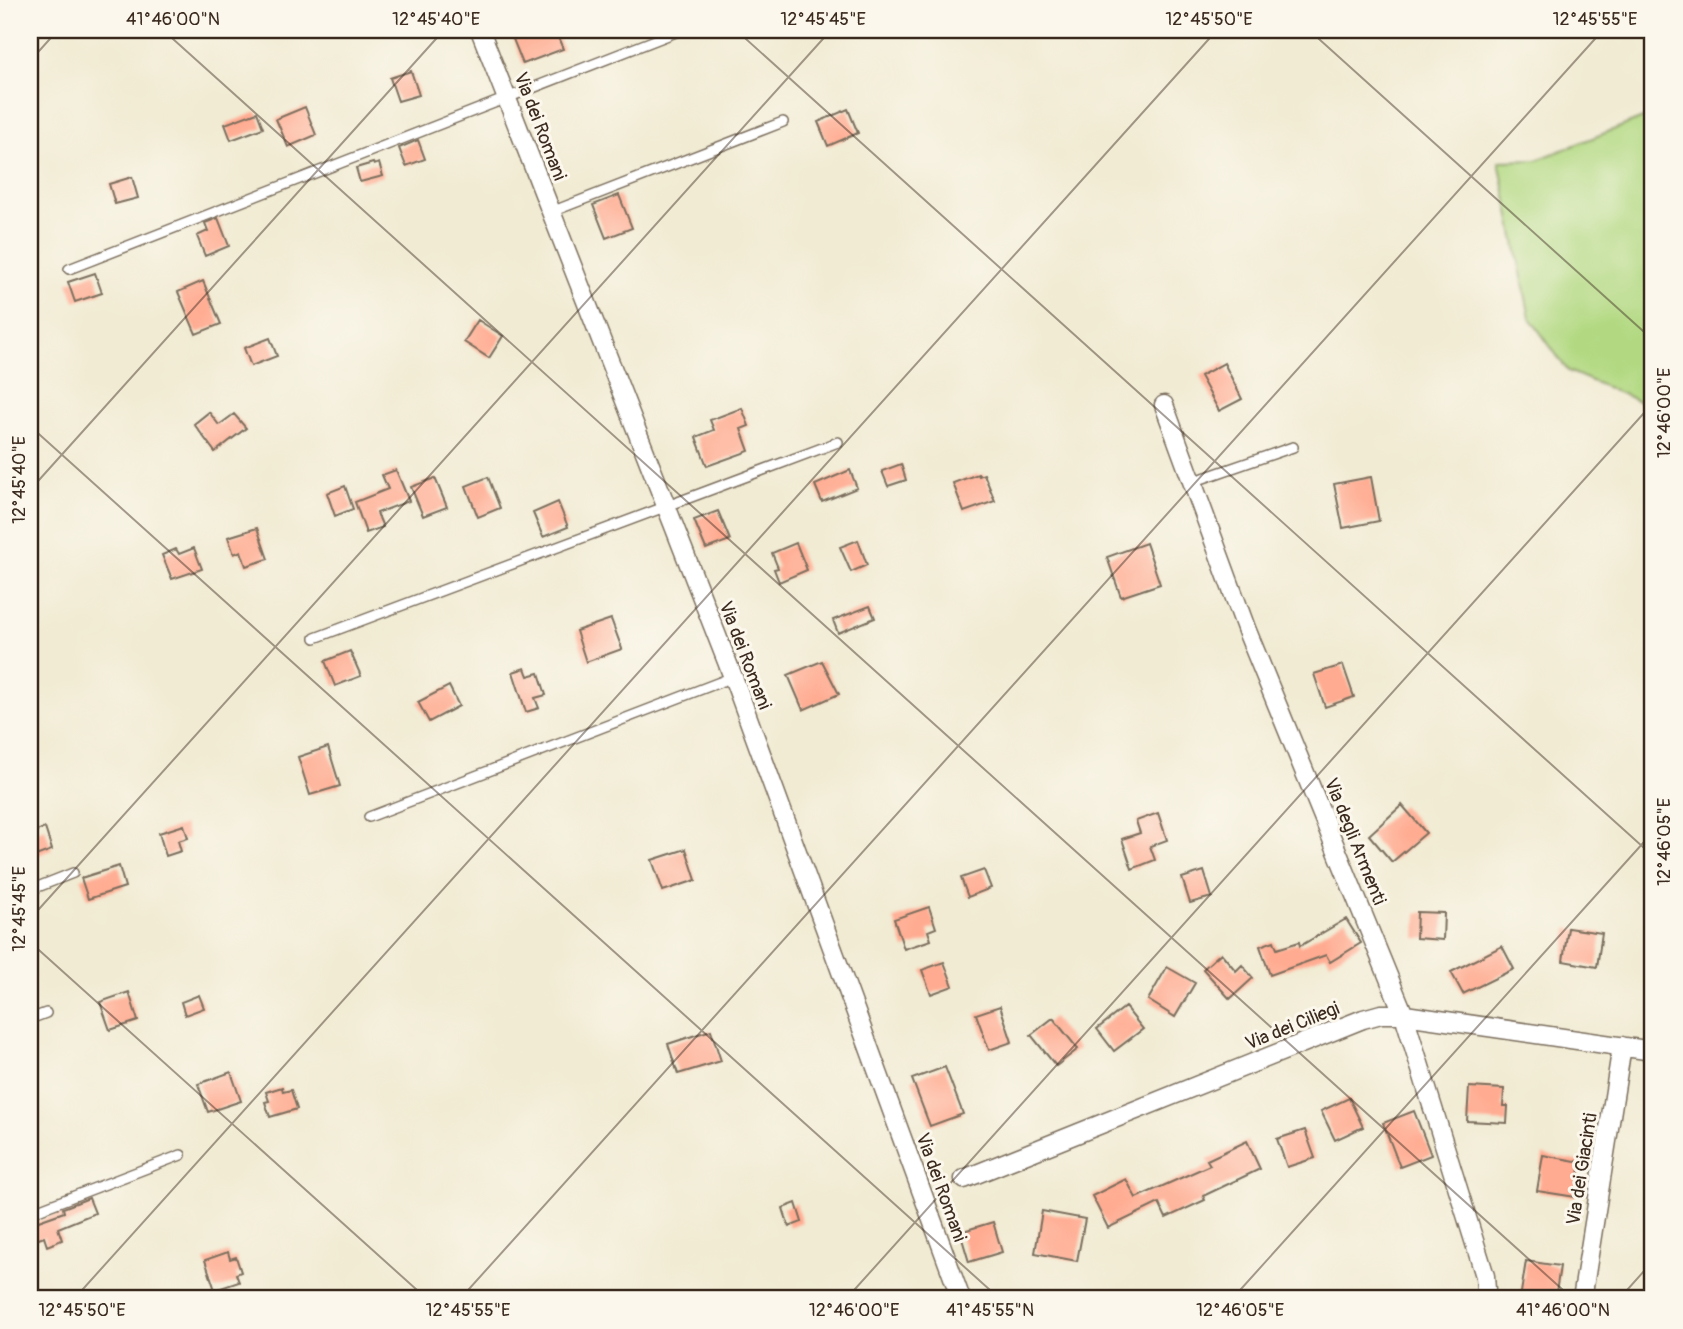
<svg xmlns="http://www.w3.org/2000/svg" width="1683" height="1329" font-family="Pangolin,sans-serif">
<rect width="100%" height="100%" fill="#fbf7ec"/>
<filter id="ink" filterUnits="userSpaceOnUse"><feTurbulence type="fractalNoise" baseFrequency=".0143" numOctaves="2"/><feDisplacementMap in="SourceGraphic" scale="14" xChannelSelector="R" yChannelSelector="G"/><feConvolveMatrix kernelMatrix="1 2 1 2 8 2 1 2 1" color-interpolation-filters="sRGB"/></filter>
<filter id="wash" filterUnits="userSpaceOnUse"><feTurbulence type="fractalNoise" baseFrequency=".00686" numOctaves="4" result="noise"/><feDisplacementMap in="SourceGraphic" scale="28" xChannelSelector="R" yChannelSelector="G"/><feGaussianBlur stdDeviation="1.57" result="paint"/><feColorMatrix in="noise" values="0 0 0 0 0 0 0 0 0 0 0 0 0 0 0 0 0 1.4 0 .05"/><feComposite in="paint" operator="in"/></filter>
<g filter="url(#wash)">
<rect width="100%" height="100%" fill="#f1ebd3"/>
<path fill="#b2d982" stroke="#768250" stroke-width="2" d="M1653,114v293l-85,-36 -38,-53 -31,-157 38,-1z"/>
<g id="blocks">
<path fill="#ffab91" d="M537,30h18l8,19 -40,15 -10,-25z
M411,71l8,24 -21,6 -8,-23z
M305,107l11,28 -28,12 -12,-28z
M848,109l10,24 -30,13 -10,-24z
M257,112l6,16 -32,12 -6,-16z
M418,140l7,19 -19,7 -7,-18z
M373,163l1,2 5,-2 4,13 -23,6 -4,-14z
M132,177l6,21 -23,6 -6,-20z
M619,195l13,33 -26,10 -13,-33z
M218,218l11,28 -24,10 -8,-20 11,-5 -3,-8z
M95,273l7,20 -27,9 -7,-20z
M203,281l18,43 -25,10 -18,-42z
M478,320l25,16 -14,22 -25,-16z
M270,338l7,18 -26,10 -7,-18z
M1224,363l18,36 -23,12 -19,-35z
M742,408l7,18 -8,3 8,22 -42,15 -11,-29 18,-7 -4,-10z
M209,412l10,13 15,-11 12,14 -31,24 -21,-28z
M901,464l5,16 -18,6 -6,-15z
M396,470l13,31 -32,12 6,14 -17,6 -11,-31 33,-13 -6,-14z
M850,470l7,18 -35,14 -7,-17z
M978,474l1,2 5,-2 11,27 -31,11 -11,-29z
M488,477l12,31 -22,9 -12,-31z
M1371,477l8,44 -36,7 -9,-44z
M435,478l12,29 -24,9 -12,-29z
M345,486l8,23 -18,7 -8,-23z
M558,502l10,25 -25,10 -10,-24z
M718,511l12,29 -24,9 -12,-29z
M257,528l11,31 -22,7 -5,-15 -7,3 -6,-17z
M858,540l9,25 -16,7 -11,-25z
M796,543l11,27 -28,12 -5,-13 4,-1 -6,-15z
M1146,543l14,41 -39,13 -14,-40z
M194,548l8,21 -30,10 -10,-24 14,-6 3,5z
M870,606l5,12 -37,15 -5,-13z
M611,619l11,30 -36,13 -10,-31z
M350,651l11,25 -26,10 -10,-25z
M822,661l17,33 -36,16 -15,-35z
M1343,665l11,32 -29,10 -11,-33z
M525,668l3,8 11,-3 7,22 -11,3 4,10 -13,4 -13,-40z
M449,686l10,20 -30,16 -11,-20z
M328,747l12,39 -30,9 -12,-38z
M1402,805l24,28 -34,29 -23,-27z
M1158,813l9,27 -17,6 5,14 -23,9 -10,-30 18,-6 -4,-12z
M184,825l4,13 -10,3 3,10 -15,5 -7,-23z
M45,828l7,22 -22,8v-25z
M686,849l10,31 -33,11 -11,-31z
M119,866l6,21 -37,12 -7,-21z
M984,870l7,18 -23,9 -7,-19z
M1204,871l8,26 -22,6 -8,-25z
M929,907l7,21 -8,3 3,9 -27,9 -10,-30z
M1417,912l27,1 -1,27 -27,-2z
M1346,919l15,24 -31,19 -4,-7 -56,20 -10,-29 14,-5 3,8 22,-7 1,4z
M1568,928l34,5 -5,34 -34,-6z
M1502,946l12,23 -51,25 -12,-22z
M1221,953l15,18 6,-6 11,13 -23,21 -27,-30z
M944,962l9,24 -22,8 -9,-24z
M1167,967l28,16 -20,34 -27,-17z
M129,992l9,29 -28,9 -10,-28z
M199,995l5,13 -19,7 -4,-13z
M1000,1006l12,36 -23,8 -13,-36z
M1125,1007l18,22 -29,22 -17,-22z
M1053,1018l25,31 -22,17 -25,-31z
M711,1030l10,31 -43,13 -10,-30z
M945,1067l18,47 -33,12 -18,-47z
M231,1072l10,29 -33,11 -10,-28z
M282,1087l1,5 8,-2 6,19 -27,8 -5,-15 4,-1 -3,-9z
M1469,1087l35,2 -1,17h5l-1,17 -40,-2z
M1349,1098l14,29 -28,13 -14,-29z
M1414,1111l17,44 -31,12 -17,-44z
M1305,1130l10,28 -28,9 -10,-28z
M1247,1141l13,28 -57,27 2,4 -39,18 -7,-15 -51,25 -16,-32 34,-17 10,19 74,-33 -3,-5z
M1543,1155l38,7 -5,35 -39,-6z
M89,1198l6,15 -37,15 4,12 -15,6 -3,-9 -14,5v-18l34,-12 -1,-4z
M796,1203l6,19 -13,5 -6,-19z
M1042,1211l43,8 -8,42 -42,-8z
M993,1222l9,30 -33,10 -9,-30z
M228,1252l2,7 6,-2 5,15 -5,2 3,8 -24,8 -10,-30z
M1526,1261l34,5 -5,33h-35z"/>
</g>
</g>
<g filter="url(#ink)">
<use href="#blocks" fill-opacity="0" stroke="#7b6e5d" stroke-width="2"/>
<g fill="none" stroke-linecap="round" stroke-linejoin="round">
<g stroke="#7b6e5d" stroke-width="12">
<path id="service" d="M551,212l232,-90
M69,269l612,-239
M1192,482l101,-35
M315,638l523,-196
M369,817l364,-140
M30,890l43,-17
M30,1019l16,-6
M30,1213l151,-58"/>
</g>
<g stroke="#7b6e5d" stroke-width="21">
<path id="minor" d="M480,30l253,647 228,622
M1164,405l83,226 157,384 81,261 1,14 -3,9
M964,1179l399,-160 18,-5h17l255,37
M1582,1299l40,-253"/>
</g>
<use href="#service" stroke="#fff" stroke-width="9"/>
<use href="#minor" stroke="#fff" stroke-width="18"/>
</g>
</g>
<path fill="none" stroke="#3b2a1e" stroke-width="2" stroke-opacity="0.45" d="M163,30l1410,1269M736,30l917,826M1309,30l344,310M30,61l28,-31M30,426l970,873M30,490l414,-460M30,919l801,-889M30,942l397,357M74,1299l1143,-1269M460,1299l1143,-1269M846,1299l807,-896M1232,1299l421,-467M1619,1299l34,-38"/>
<g text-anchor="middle" stroke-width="6" stroke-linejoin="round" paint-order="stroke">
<g font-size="19" fill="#3b2a1e" stroke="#fbf7ec">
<text transform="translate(541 126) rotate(69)" y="7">Via dei Romani</text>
<text transform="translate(746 655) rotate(69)" y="7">Via dei Romani</text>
<text transform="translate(1356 841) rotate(68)" y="7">Via degli Armenti</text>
<text transform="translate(1292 1025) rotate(-22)" y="7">Via dei Ciliegi</text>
<text transform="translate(1581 1169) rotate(-81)" y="7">Via dei Giacinti</text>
<text transform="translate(942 1187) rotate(70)" y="7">Via dei Romani</text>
</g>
</g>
<rect width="1683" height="1329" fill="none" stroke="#fbf7ec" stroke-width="77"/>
<rect x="38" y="38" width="1606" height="1252" fill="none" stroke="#3b2a1e" stroke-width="2.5"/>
<g font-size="18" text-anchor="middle" fill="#3b2a1e">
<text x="173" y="25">41°46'00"N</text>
<text x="436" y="25">12°45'40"E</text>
<text x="823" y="25">12°45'45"E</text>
<text x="1209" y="25">12°45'50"E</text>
<text x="1595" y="25">12°45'55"E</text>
<text transform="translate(1664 413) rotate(-90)" y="6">12°46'00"E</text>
<text transform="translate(19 480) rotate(-90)" y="6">12°45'40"E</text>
<text transform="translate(1664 842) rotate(-90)" y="6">12°46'05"E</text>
<text transform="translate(19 909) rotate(-90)" y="6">12°45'45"E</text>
<text x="82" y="1316">12°45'50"E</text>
<text x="468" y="1316">12°45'55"E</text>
<text x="854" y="1316">12°46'00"E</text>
<text x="990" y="1316">41°45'55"N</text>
<text x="1240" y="1316">12°46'05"E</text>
<text x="1563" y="1316">41°46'00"N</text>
</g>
</svg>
